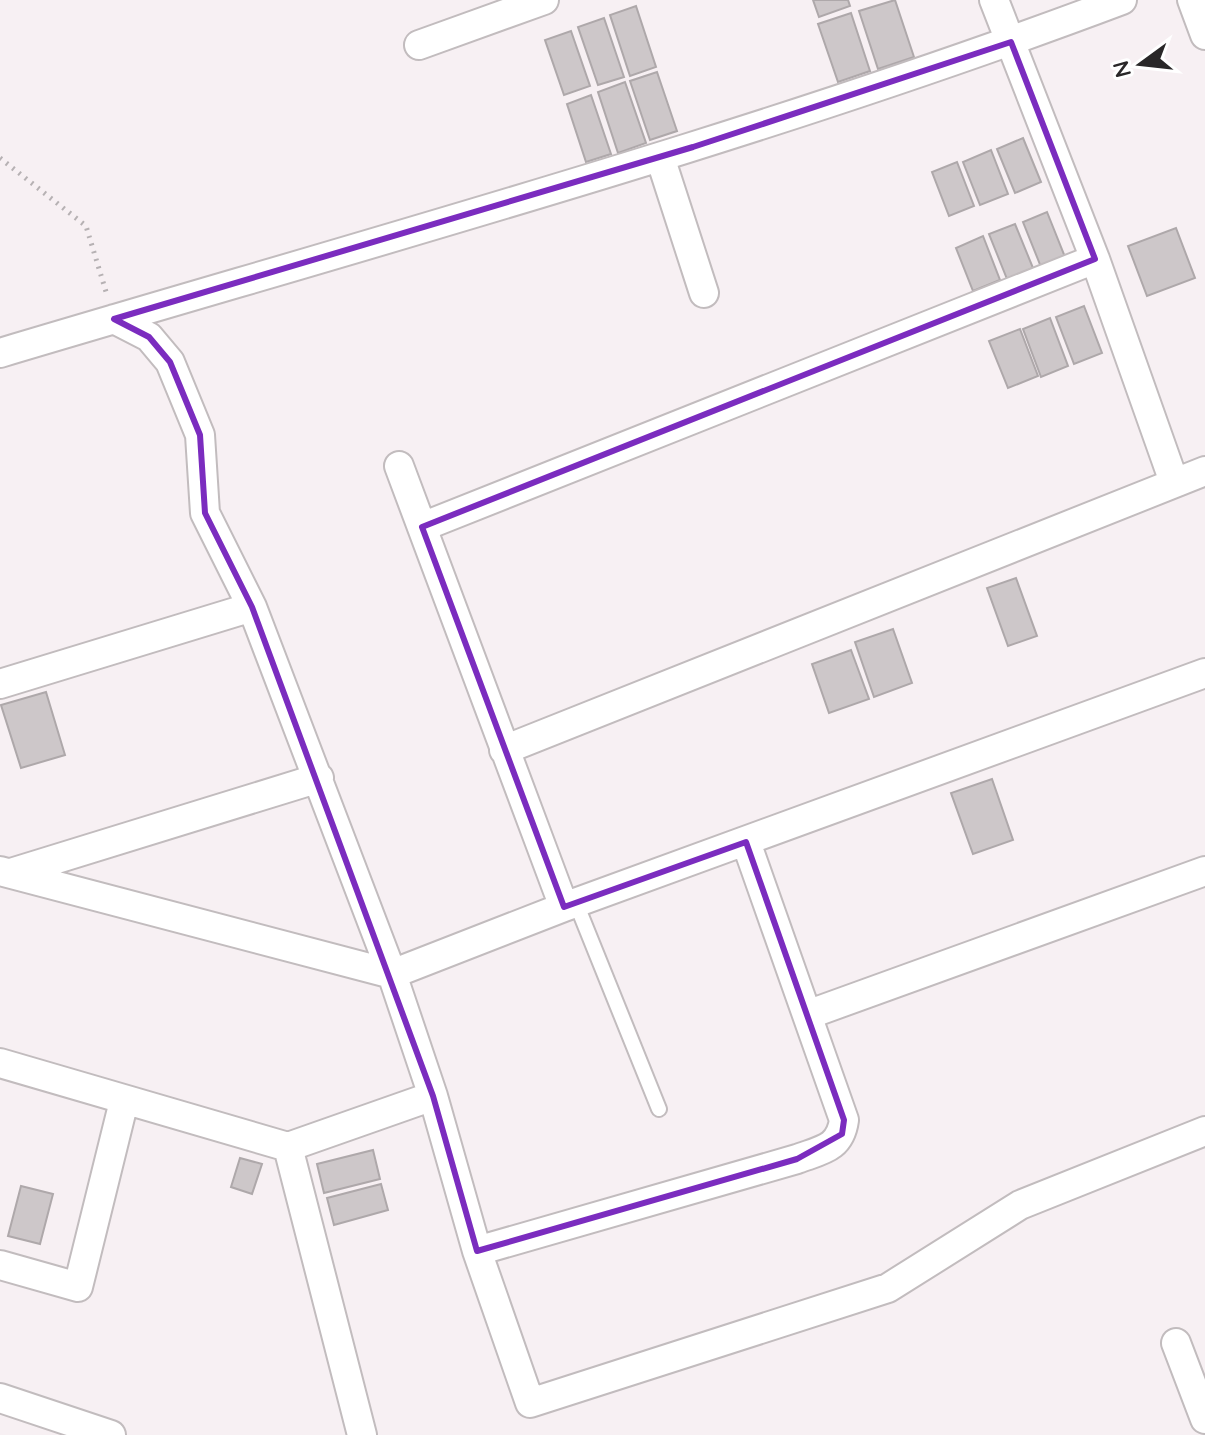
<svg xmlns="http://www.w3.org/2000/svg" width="1205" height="1435" font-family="Quicksand,sans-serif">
<rect width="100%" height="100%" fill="#f7f0f3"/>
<path fill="#cdc7c9" stroke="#aea8aa" stroke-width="2" d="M813,0h35l2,6 -31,11z
M895,0l19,57 -36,12 -19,-58z
M636,6l20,61 -26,9 -20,-61z
M851,13l19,58 -32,11 -20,-58z
M604,18l20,59 -26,8 -20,-58z
M571,31l19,55 -26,9 -19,-55z
M657,72l20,59 -27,9 -20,-59z
M625,82l21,61 -28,10 -20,-61z
M591,95l20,59 -25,8 -19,-58z
M1023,138l18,44 -26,11 -18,-44z
M991,150l17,44 -28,11 -17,-43z
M957,162l17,44 -25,10 -17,-44z
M1047,212l18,45 -24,10 -18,-45z
M1015,224l18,44 -26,11 -18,-45z
M1176,228l19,50 -48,18 -19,-50z
M983,236l17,44 -27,11 -17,-43z
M1084,306l18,47 -28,11 -18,-47z
M1050,318l18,48 -27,11 -18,-48z
M1020,329l18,47 -30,12 -19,-47z
M1016,578l21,58 -29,10 -21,-58z
M893,629l19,54 -38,14 -19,-55z
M851,650l18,49 -40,14 -17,-49z
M46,692l19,63 -44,13 -20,-63z
M992,779l21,61 -40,14 -22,-61z
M373,1150l7,29 -56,14 -7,-29z
M240,1158l22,6 -10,30 -21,-7z
M381,1184l7,26 -54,15 -7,-27z
M21,1186l32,8 -13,50 -32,-8z"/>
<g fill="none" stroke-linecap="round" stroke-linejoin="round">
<g stroke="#c2bcbe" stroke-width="18">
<path id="service" d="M576,903l83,206"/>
</g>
<g stroke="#c2bcbe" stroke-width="32">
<path id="minor" d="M994,0l101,259 79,223
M1192,0l13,35
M419,45l125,-45
M660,157l44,136
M114,319l35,18 21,25 30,73 5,78 47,94 140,367 41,122 44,155 53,152 358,-115 132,-83 185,-74
M0,353c375,-112 755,-215 1122,-353
M399,466l165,441
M422,527l673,-268
M0,684l252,-77
M504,750l701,-279
M0,871l392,103 172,-67 641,-234
M11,873l308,-95
M807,1015l398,-144
M0,1063l288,84 145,-51
M288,1147l74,288
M477,1251l320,-92c24,-9 43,-10 47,-39l-98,-278
M0,1265l78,22 46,-186
M1176,1343l29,76
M0,1398l111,37"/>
</g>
<path stroke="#b6b1b3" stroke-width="5" stroke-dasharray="2 6" stroke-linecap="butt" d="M0,158l86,68 21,69"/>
<use href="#service" stroke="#fff" stroke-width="14"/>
<use href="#minor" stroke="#fff" stroke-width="28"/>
</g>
<path fill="none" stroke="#7b2cbf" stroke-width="6" stroke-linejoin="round" d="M1011,42l84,217 -673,268 142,380 182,-65 98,278 -2,14 -45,25 -320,92 -44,-155 -181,-489 -47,-94 -5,-78 -30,-73 -21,-25 -35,-18 579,-172z"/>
<g transform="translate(1141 64) rotate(255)" stroke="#ffffff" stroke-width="6" paint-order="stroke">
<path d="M0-6L14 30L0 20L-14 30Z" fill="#292728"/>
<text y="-12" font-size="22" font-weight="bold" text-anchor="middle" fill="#292728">N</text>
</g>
</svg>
